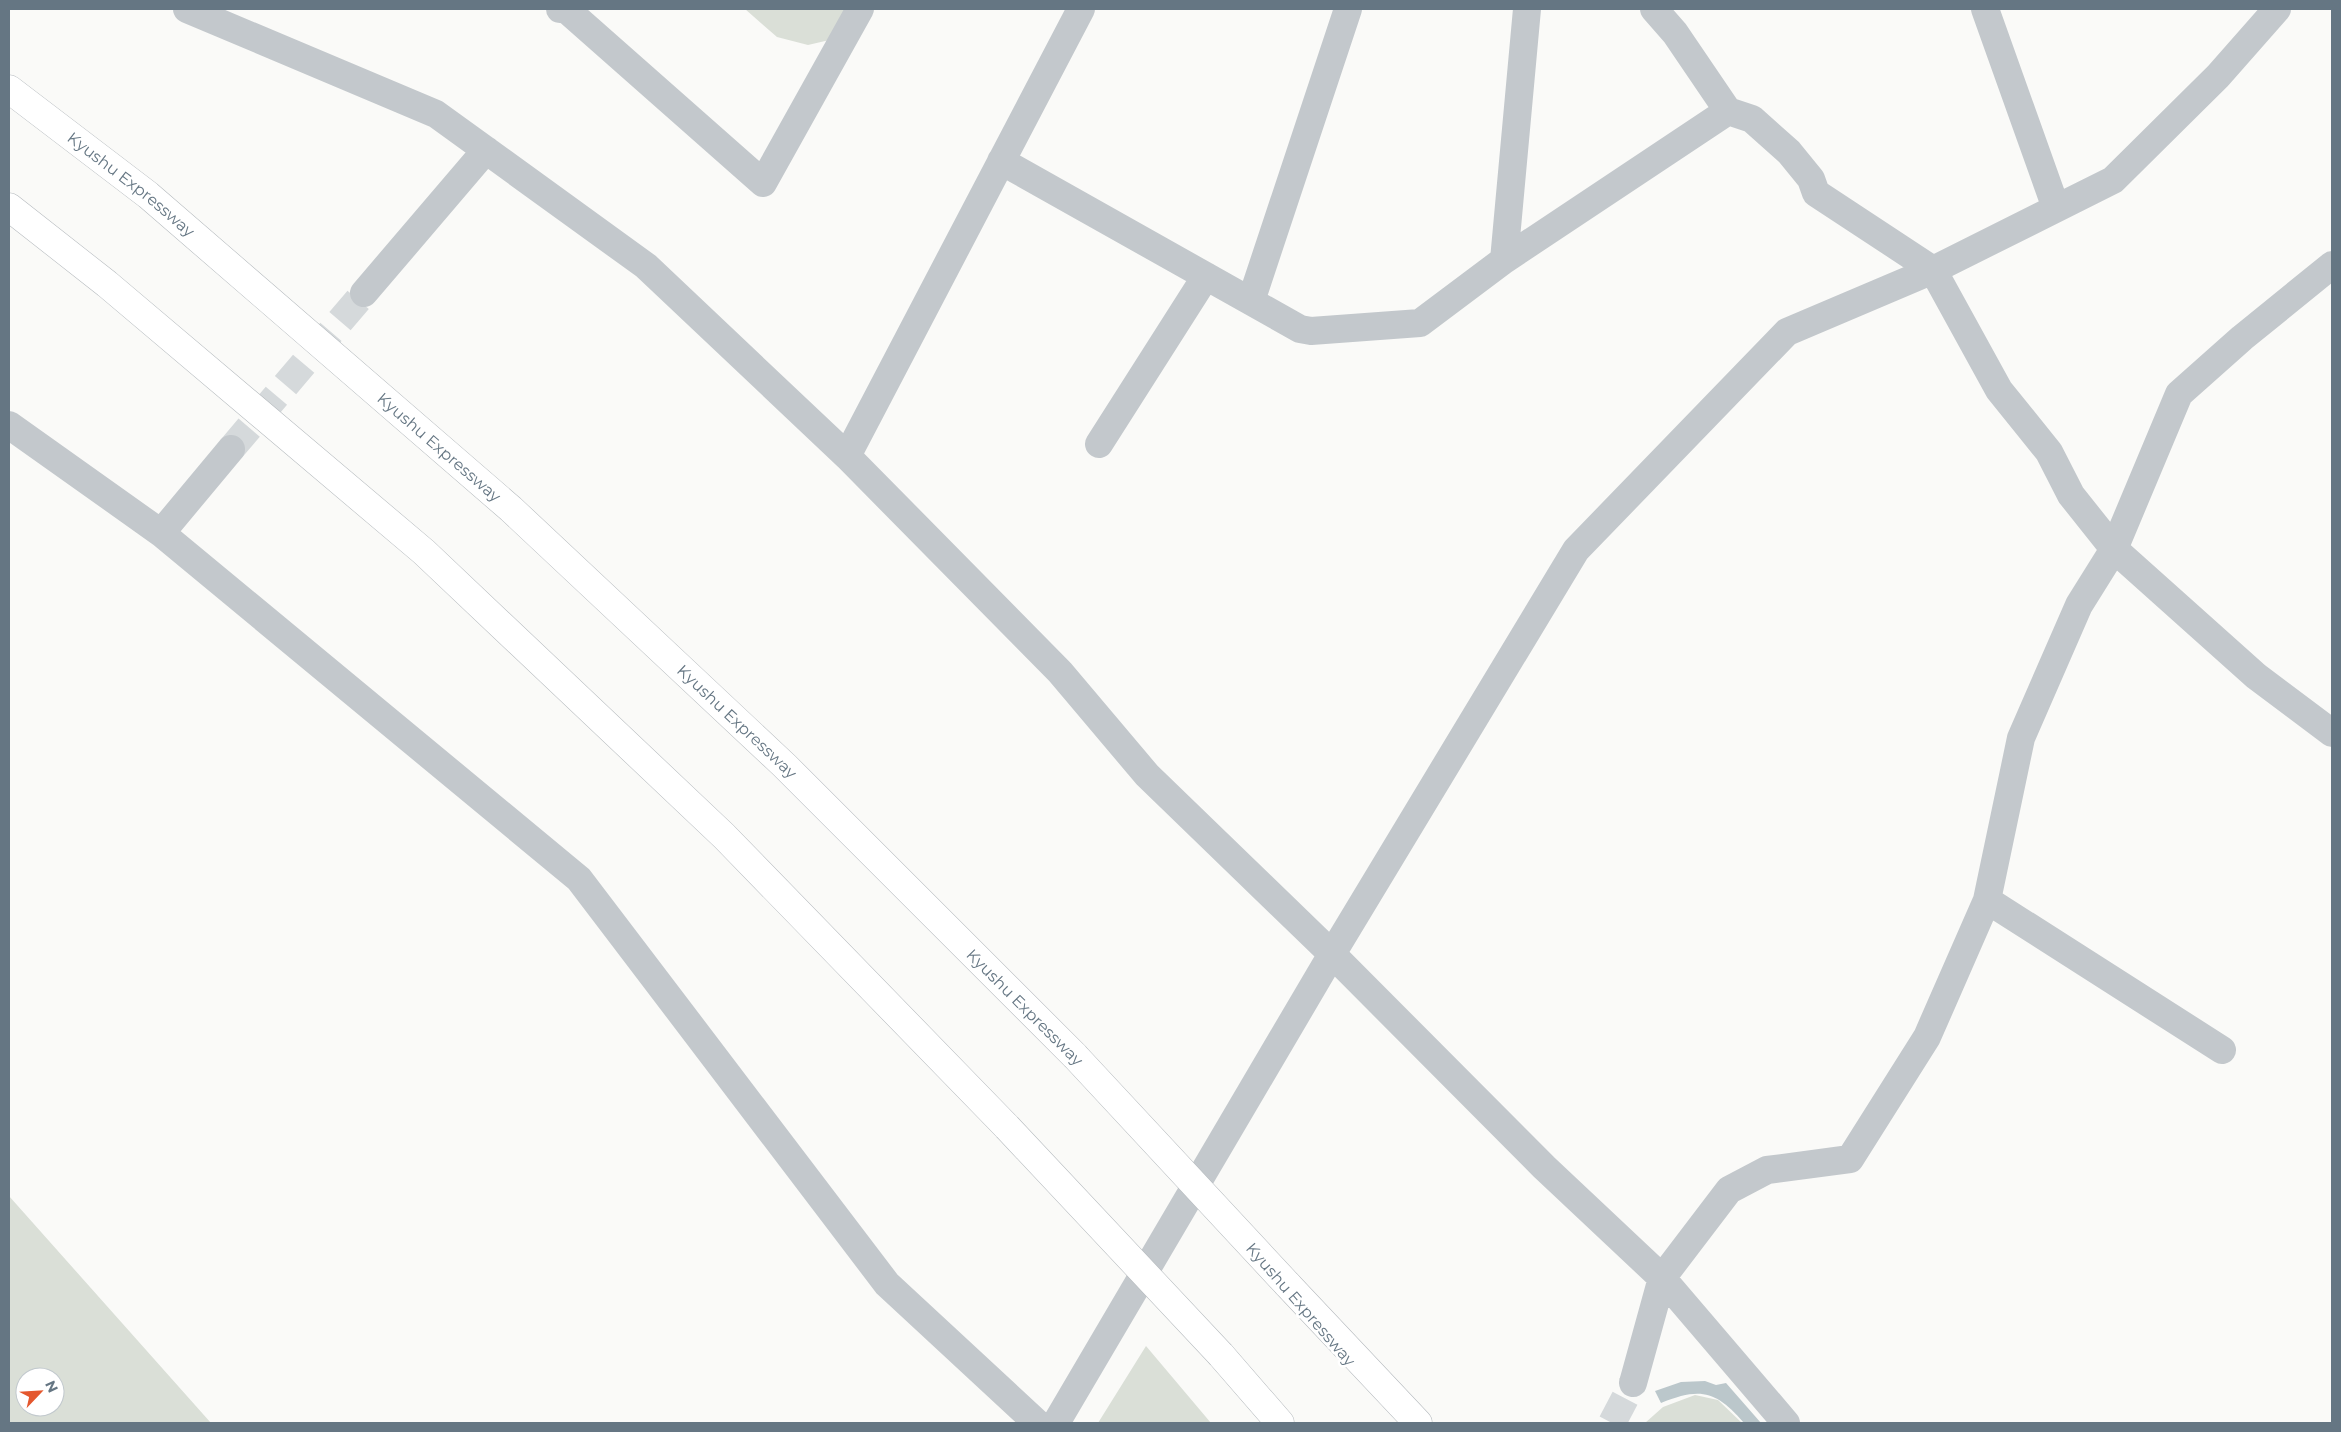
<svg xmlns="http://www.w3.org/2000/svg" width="2341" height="1432" font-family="Montserrat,sans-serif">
<rect width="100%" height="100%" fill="#fafaf8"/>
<path fill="#dadfd7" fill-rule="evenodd" d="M745,9h126l-33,29 -30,7 -31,-8z
M9,1196l202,227h-202zM25,1377h30v30h-30z
M1146,1346l65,77h-113z
M1695,1395l23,5 24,23h-97l18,-16z"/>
<path fill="#bbc7cb" d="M1705,1381l11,4 10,-2 35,40h-17c-28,-32 -43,-36 -83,-20l-6,-12 26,-9z"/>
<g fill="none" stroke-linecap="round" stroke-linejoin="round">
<path stroke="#d5d9db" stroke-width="28" stroke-dasharray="28 14" stroke-linecap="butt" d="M231,449l133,-156
M1612,1423l21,-40"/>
<g stroke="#b4b9bd" stroke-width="29">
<g id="highway">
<path id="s1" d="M9,89l139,106 363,314 274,257 290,290"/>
<path d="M9,207l98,77 317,268 300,284 283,291"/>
<path d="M1287,1284l131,139"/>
<path d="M1221,1355l59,68"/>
</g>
</g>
<path stroke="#c3c8cc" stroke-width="28" d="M187,9l249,105 210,152 201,190 213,216 87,103 185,179 212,213 118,111 124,145
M560,9l7,1 196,173 97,-174
M1654,9l21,24 53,78 24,8 37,33 22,27 5,14 117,77 66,120 50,62 22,43 43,54 142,127 76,57
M1985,9l71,199
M1001,161l299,168 11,2 109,-8 84,-63 224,-149
M1504,260l23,-251
M364,293l122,-143
M1251,301l97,-292
M9,425l152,108 418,346 308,405 150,139
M1099,444l107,-168
M847,456l234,-447
M161,533l70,-84
M1987,900l235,150
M1633,1383l29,-105 67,-88 38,-20 83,-11 77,-122 60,-137 34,-162 58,-133 35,-56 65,-155 63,-56 90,-73
M1056,1423l276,-469 244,-404 211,-218 146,-62 180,-90 105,-104 59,-67"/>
<use href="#highway" stroke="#fff" stroke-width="28"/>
<g stroke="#b4b9bd" stroke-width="29" stroke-linecap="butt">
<path id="highway-bridge" d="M1075,1056l212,228
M1007,1127l214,228"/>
</g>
<use href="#highway-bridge" stroke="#fff" stroke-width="28"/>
</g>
<g text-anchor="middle" stroke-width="5" stroke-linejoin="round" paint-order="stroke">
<g font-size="16" fill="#657683" stroke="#fff">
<text dy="6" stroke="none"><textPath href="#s1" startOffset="155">Kyushu Expressway</textPath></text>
<text dy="6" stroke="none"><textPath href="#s1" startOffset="560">Kyushu Expressway</textPath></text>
<text dy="6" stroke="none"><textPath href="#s1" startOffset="965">Kyushu Expressway</textPath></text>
<text transform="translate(1025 1007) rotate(45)" y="6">Kyushu Expressway</text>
<text transform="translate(1301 1304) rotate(49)" y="6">Kyushu Expressway</text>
</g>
</g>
<rect width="2341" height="1432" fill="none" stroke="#657683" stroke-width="20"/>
<g transform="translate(40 1392) rotate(65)"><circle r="24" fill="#ffffff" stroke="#c1c8cd"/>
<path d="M0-4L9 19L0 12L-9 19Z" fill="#e4572e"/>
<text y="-8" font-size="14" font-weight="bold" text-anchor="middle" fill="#657683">N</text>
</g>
</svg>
